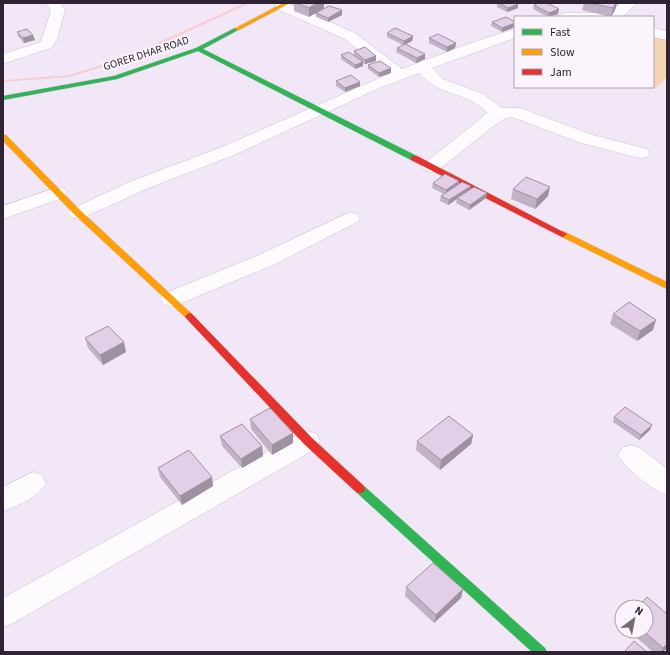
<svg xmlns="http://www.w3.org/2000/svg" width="670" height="655" font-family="'Source Sans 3',sans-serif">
<rect width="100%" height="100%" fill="#f2e7f6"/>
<path fill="#f4d5b2" d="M653,31l14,3v43l-11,11 -4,-1z"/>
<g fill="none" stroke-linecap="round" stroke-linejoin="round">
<path fill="#f6ced2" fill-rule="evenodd" d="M245,3h5l-124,57 -57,17 -66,5v-2l66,-5 55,-17z"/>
<g stroke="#cdc2d0" stroke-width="1">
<path id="street" d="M46,3h14l5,7 -8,29 -6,9 -48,16v-10l38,-12 10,-32z
M277,3h10l68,30 47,36 69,-26 44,-14v9l-83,30 11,11 40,15 19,14h18l73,27 54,14 3,4 -3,4 -6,1 -6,-1 -54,-14 -69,-26 -6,1 -10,6 -59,47 -6,1 -6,-1 -3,-4 3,-4 59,-47 3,-4c-20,-20 -48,-16 -68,-39l-42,16 -143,66 -88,34 -61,28 -7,2 -7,-2 -3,-4 3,-4 61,-28 90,-34 167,-73 -44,-35 -68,-30 -2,-3z
M621,3h16l-15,14h-63l2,-3 5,-1h33l5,1 2,3z
M653,28l14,3v9l-14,-3z
M58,187l7,2 2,4 -2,4 -62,22v-13z
M350,212l7,2 3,4 -3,4 -84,43 -94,39 -8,2 -8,-2 -3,-5 3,-5 96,-39z
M308,431l9,3 3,7 -3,7 -304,175 -10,4v-29l296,-164z
M631,445l9,3 27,21v26c-15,-5 -41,-26 -49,-40l4,-7z
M33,472l9,3 4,8c-7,14 -28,23 -43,28v-24z"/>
</g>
<g stroke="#cdc2d0" stroke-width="1">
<path id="fast" d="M235,28l5,1 -37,20 214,107v4h-6l-213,-109 -81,28 -114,21v-4l111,-20 82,-28z
M360,485l4,1 181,162 2,4h-15l-176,-160 -1,-3 1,-3z"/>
</g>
<g stroke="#cdc2d0" stroke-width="1">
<path id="slow" d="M283,3h7l-51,27 -5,-1z
M3,135h3l75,76 111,103 1,2 -1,2h-6l-111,-103 -72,-74z
M563,231l104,51v7l-107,-53 -1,-2z"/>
</g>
<g stroke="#cdc2d0" stroke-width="1">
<path id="jam" d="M411,156h6l150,78 -4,3 -3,-1 -149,-76z
M189,313l3,1 120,124 52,48 1,3 -1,3 -4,1 -4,-1 -52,-48 -118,-126 -1,-2z"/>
</g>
<use href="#street" fill="#fdfbfe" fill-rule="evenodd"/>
<use href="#fast" fill="#30b455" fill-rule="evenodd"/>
<use href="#slow" fill="#ff9f0a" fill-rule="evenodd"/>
<use href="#jam" fill="#e5322d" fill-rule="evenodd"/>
</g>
<path fill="#c2b2c7" d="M294,3h30v5l-15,9 -15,-6z
M497,3h19l2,5 -11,4 -10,-5z
M584,3h33l-2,7 -4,7 -29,-7z
M534,5l25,4 -1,5 -10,3 -15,-8z
M342,10v5l-14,7 -12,-5v-4z
M492,22h23v5l-13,5 -11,-6z
M17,32l18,8 -11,3 -6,-7z
M387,33l26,3 -1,5 -6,3 19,15 -9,4 -20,-11 1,-4 6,-3 -16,-8z
M429,38l27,5 -1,5 -8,4 -18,-9z
M354,51l22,5v5l-11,3 -2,-1v3l-8,3 -14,-10v-4h13z
M368,65l23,3v5l-12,4 -11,-8z
M336,81l24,1v4l-15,6 -9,-6z
M459,181v3l12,2 -1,3 17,4 -1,5 -17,12 -13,-7 1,-4 -9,6 -8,-4 1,-5 3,-2 -12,-6 1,-5z
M513,189l35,7 -13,13 -24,-10z
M613,314l40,16 -16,11 -27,-17z
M85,338l41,14 -23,13 -15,-17z
M614,417l36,13 -11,10 -26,-18z
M250,419l43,14v10l-21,12 -21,-26z
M473,435l-2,9 -31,26 -24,-20 1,-9z
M220,436l42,10 1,10 -21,12 -20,-22z
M158,468l54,9 1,9 -31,19 -22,-28z
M406,587l57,2 -2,9 -27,25 -29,-27z
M667,614v34l-4,4h-10l-24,-21h17z"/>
<path fill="#9e91a2" d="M317,3h7v5l-15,9v-9z
M616,3h1l-2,7 -4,7 2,-9z
M518,4v4l-11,4 1,-4z
M559,9l-1,5 -10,3 1,-4z
M342,10v5l-14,7v-4z
M515,23v4l-13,5v-4z
M33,35l2,5 -11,3 -1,-5z
M413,36l-1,5 -8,4v-4z
M456,43l-1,5 -8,4v-5z
M425,54v5l-9,4 1,-5z
M376,56v5l-11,3v-4z
M363,62v4l-8,3v-4z
M391,68v5l-12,4v-4z
M360,82v4l-15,6v-4z
M459,181l-1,5 -12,9v-5z
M471,186l-1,5 -13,7v1l-9,6 1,-5z
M550,187l-2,9 -13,13 2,-10z
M487,193l-1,5 -17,12 1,-5z
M656,320l-3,10 -16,11 3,-10z
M124,342l2,10 -23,13 -3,-10z
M652,425l-2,5 -11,10 2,-5z
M293,433v10l-21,12v-10z
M473,435l-2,9 -31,26 1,-10z
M262,446l1,10 -21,12 -1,-9z
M212,477l1,9 -31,19 -2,-9z
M463,589l-2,9 -27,25 2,-8z
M667,644v4l-4,4h-2l2,-4z"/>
<path fill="#e2cfe7" stroke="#9e91a2" d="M296,3h21l-8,5z
M499,3h17l2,1 -10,4z
M539,3h8l12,6 -10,4 -15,-8z
M590,3h26l-3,5z
M329,6l13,4 -14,8 -12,-5z
M506,17l9,5v1l-13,5 -10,-6z
M395,28l18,8 -9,5 -17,-8z
M27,29l6,6 -10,3 -6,-6z
M438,34l18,9 -9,4 -18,-9z
M405,44l20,10 -8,4 -20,-10z
M365,47l11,9 -11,4 -11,-9z
M349,52l14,10 -8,3 -14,-10z
M380,61l11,7 -12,5 -11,-8z
M351,75l9,7 -15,6 -9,-7z
M445,174l14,7 -13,9 -13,-7z
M526,177l24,10 -13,12 -24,-10z
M462,182l9,4 -22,14 -8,-4z
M474,187l13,6 -17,12 -13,-7z
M629,302l27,18 -16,11 -27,-17z
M108,326l16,16 -24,13 -15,-17z
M625,407l27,18 -11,10 -27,-18z
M270,408l23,25 -21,12 -22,-26z
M449,416l24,19 -32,25 -24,-19z
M242,424l20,22 -21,13 -21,-23z
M189,450l23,27 -32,19 -22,-28z
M433,563l30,26 -27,26 -30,-28z
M647,597l20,17v30l-4,4 -20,-17h3v-24h-9z
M634,641l13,11h-23z"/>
<g text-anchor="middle" stroke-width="4" stroke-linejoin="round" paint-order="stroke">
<g font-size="11" fill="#302434" stroke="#fbf4fd">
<text transform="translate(146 53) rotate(-18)" y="4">GORER DHAR ROAD</text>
</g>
</g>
<rect width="670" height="655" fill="none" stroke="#302434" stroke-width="8"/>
<rect x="514" y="16" width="140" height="72" fill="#fbf4fd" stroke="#aaa1ad"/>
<rect x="522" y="29" width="20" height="6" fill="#30b455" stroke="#aaa1ad"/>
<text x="550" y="36" font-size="12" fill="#302434">Fast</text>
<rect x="522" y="49" width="20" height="6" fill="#ff9f0a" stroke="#aaa1ad"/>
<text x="550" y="56" font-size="12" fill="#302434">Slow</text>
<rect x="522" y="69" width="20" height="6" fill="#e5322d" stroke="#aaa1ad"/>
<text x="550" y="76" font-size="12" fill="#302434">Jam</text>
<g transform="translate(634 619) rotate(32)"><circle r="19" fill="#fbf4fd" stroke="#aaa1ad"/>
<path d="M0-3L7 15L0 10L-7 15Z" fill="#746878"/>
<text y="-6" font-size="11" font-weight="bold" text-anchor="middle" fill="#302434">N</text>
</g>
</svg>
